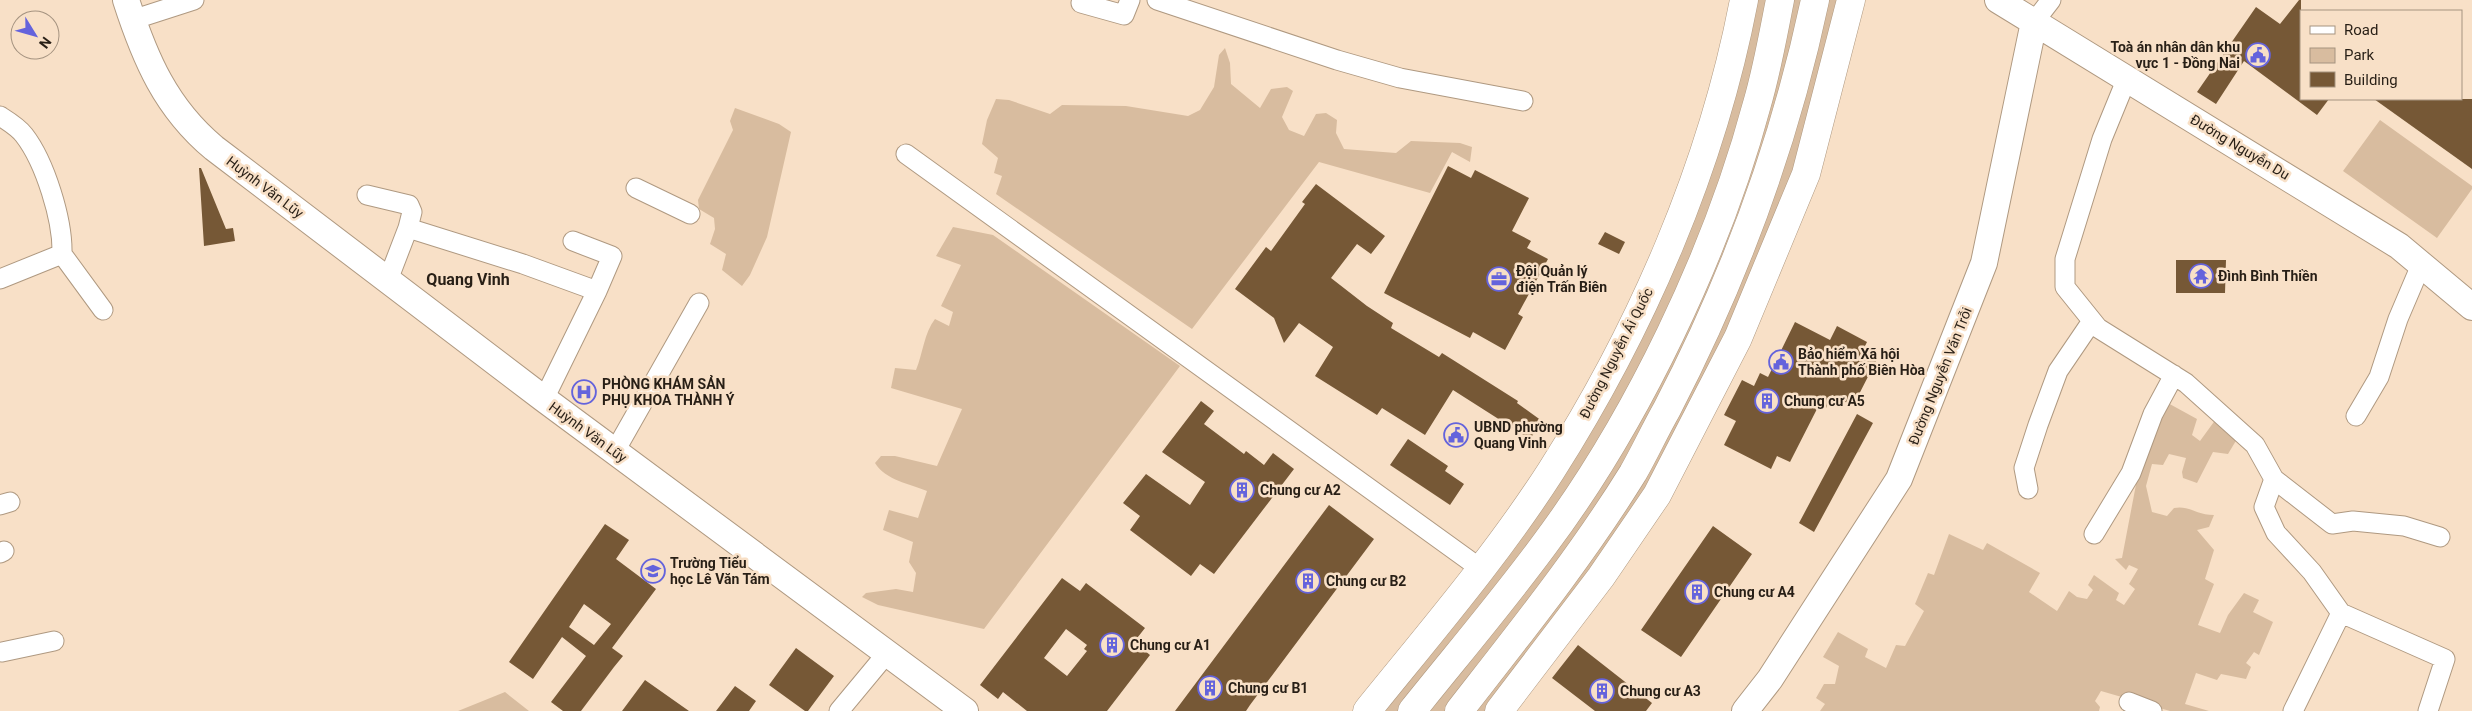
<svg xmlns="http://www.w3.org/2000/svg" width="2472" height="711" font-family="Roboto,sans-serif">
<rect width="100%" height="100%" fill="#f8e0c7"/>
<path fill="#d8bc9f" d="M1755,0h14l-38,153 -63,162 -58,110 -72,111 -139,175h-18l192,-257z
M1790,0h15l-51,186 -42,107 -87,174 -62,90 -118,154h-20l207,-283z
M1825,0h15l-44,171 -67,161 -80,158 -163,221h-15l171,-234z
M1225,48l5,15 1,21 29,24 11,-19 16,-2 6,4 -11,26 7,13 15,6 12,-22 10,-1 11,7 -1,13 8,16 52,4 15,-12 49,2 12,4 -2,15 -18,-10 -22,41 -111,-31 -127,167 -196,-135 6,-18 -8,-3 4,-15 -16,-14 5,-24 9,-21 13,1 41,14 12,-9 64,1 62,10 12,-6 14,-23 5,-32z
M735,108l44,16 12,8 -24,105 -17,38 -8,11 -20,-16 4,-16 -16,-10 5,-15 -1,-11 -15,-9 -1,-9 35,-70 -3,-9z
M2380,120l92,66v3l-35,49 -94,-67z
M953,227l40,8 187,131 -196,263 -106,-24 -16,-8 4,-4 30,-4 17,3 3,-19 -7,-11 4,-20 -30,-12 6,-20 29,8 9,-27c-17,-7 -42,-11 -52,-28l6,-7h14l42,10 25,-57 -71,-21 4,-20 21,2c7,-17 8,-37 19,-51l14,7 4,-14 -12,-6 20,-41 -25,-9z
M2166,402l31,17 -5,16 8,6 16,-22 21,20 -9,15 -15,-2 -16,31 -14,-5 -1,-6 4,-14 -17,-4 -6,11 -11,-1 -6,22 6,26 15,4 7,-8c15,-3 22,7 40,7l-5,12 -12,3 17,20 -9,29 9,5 -16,41 22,8 8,-18 16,-22 15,7 -6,12 20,10 -14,33 -5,-3 -8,11 5,4 -5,12 -25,-5 -4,6 -21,-7 -11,31 24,7h-39l-69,-20 -6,10 5,6 -1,4h-279l5,-7 -9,-6 8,-14h11l4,-18 -16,-9 15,-25 30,17 -3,8 21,11 10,-23 9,1 19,-35 -9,-7 13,-31 6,2 15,-41 34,16 4,-7 53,30 -11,19 28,19 12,-20 8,6 10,2 6,-9 -5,-5 6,-10 25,18 -3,7 8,5 11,-16 -6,-5 9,-15 -9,-4 -3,5 -11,-11 7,-1 16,-84z
M505,692l24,19h-71z"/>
<path fill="#765836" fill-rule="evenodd" d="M2299,0h2v99h28l-12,16 -73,-54 -28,43 -19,-12 59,-85 24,17z
M2374,99h98v70z
M1448,166l23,12 4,-8 54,28 -17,33 19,10 -4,7 21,11 -30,55 5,3 -18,33 -32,-18 -3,6 -86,-45z
M199,168h2l25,61 7,-1 2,13 -31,5z
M1316,184l69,52 -14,18 -14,-10 -26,34 36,28 26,17 -2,5 48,29 3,-4 76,48 -1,2 25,18 -12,18 -77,-49 -28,45 -43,-27 -5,7 -62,-39 18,-29 -34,-24 -15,20 -10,-25 -39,-29 31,-42 5,4 34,-47 -3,-2z
M1605,232l20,10 -6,12 -21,-10z
M2176,260h50l-1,33h-49z
M1795,322l35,18 7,-14 30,16 -6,12 15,7 -23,45 -21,-11 -6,13 -7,-3 -29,57 -13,-6 -6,13 -47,-24 12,-24 -12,-6 18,-35 12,6 6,-13 8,4z
M1201,401l13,10 -10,13 40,30 2,-3 18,14 9,-12 21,16 -80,105 -14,-10 -9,12 -61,-46 10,-14 -17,-13 23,-29 44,31 15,-23 -43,-30z
M1857,414l16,9 -59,109 -15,-9z
M1408,439l40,27 -3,5 19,13 -14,21 -60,-40z
M1329,505l45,34 -124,166 -4,6h-71z
M605,524l24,16 -13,19 40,30 -44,59 11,8 -9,11 -33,44h-18l-12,-9 35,-46 -24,-19 -29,42 -24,-17zM584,604l27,20 -17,21 -25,-18z
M1713,526l39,28 -71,103 -40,-27z
M1062,578l18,13 6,-8 59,45 -11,14 16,13 -43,56h-80l-24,-19 -5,7 -18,-14zM1066,629l21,16 -3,4 3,2 -20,25 -23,-18z
M1578,645l74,58 -6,8h-51l-43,-33z
M796,648l38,28 -26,35h-3l-36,-26z
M645,680l44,31h-67z
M735,686l21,15 -7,10h-33z"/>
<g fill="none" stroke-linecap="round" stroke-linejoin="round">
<g stroke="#af9981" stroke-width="21">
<path id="street" d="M1157,0l180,60 63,18 123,23
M1081,3l43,12 6,-15
M132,20l62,-20
M2034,22l17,-22
M2127,78l-25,61 -37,120v28l33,41 88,55 69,62 19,34 58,45 21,-3 51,5 36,11
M0,116c8,5 18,11 24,19 21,27 39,85 38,119l-62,25
M906,154l575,415
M636,188l54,26
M367,195l42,10 3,7 -4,16
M573,241l39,15 -15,35
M62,254l41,56
M388,280l20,-52 115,36 74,27 -53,108
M2356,416l23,-39 19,-58 23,-54
M615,451l84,-148
M2274,479l-10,28 12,26 36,39 29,41 104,46 -17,52
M2028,489l-4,-21 14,-43 20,-54 34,-50
M0,505l10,-3
M2094,534l37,-61 22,-59 21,-39
M0,553l4,-2
M2,652l52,-11
M2129,702l23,9
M839,711l49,-59
M2293,711l48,-98"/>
</g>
<g stroke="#af9981" stroke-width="28">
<path id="secondary" d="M126,0c19,59 40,108 88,148l330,251 421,312
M1998,0l401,246 73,61
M1745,711l25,-32 129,-200 85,-216 50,-241"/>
</g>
<g stroke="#af9981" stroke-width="29">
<path id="primary" d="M1367,711c63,-78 130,-156 184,-240 91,-143 161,-304 193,-471
M1412,711c44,-55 90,-109 132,-166 93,-124 173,-292 213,-441 10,-34 16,-69 23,-104
M1459,711c60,-77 122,-154 174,-238 12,-21 22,-43 34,-64 67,-129 118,-267 148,-409
M1499,711l102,-134 56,-82 81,-157 68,-164 45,-174"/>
</g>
<use href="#street" stroke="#fff" stroke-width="19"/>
<use href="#secondary" stroke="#fff" stroke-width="26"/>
<use href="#primary" stroke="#fff" stroke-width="28"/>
</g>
<defs>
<g id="civic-ring" transform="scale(1.25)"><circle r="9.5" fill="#f8e0c7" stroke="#6463dc" stroke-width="1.5"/><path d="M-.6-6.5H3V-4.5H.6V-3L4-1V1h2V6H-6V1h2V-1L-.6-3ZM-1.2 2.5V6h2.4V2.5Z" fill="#6463dc"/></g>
<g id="temple-ring" transform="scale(1.25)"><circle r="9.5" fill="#f8e0c7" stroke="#6463dc" stroke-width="1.5"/><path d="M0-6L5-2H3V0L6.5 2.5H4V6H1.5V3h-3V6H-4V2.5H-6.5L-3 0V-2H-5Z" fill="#6463dc"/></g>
<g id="office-ring" transform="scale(1.25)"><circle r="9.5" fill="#f8e0c7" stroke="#6463dc" stroke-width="1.5"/><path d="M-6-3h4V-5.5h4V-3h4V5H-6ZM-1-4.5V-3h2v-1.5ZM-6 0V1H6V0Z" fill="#6463dc"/></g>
<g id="hospital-ring" transform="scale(1.25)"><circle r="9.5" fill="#f8e0c7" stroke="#6463dc" stroke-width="1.5"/><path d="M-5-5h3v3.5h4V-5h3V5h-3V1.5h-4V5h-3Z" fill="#6463dc"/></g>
<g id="building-ring" transform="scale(1.25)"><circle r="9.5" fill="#f8e0c7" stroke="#6463dc" stroke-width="1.5"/><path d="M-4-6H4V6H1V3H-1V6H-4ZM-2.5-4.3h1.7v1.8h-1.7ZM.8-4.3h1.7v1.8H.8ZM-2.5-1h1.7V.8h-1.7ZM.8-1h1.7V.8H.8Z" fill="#6463dc"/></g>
<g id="school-ring" transform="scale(1.25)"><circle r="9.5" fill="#f8e0c7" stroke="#6463dc" stroke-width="1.5"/><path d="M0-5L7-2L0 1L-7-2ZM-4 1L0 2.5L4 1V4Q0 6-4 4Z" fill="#6463dc"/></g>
</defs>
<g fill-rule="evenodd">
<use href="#civic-ring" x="2258" y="55"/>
<use href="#temple-ring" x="2201" y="276"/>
<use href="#office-ring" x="1499" y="279"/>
<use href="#civic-ring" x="1781" y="362"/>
<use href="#hospital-ring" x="584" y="392"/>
<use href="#building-ring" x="1767" y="401"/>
<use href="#civic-ring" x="1456" y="435"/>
<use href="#building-ring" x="1242" y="490"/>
<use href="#school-ring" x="653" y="571"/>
<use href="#building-ring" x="1308" y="581"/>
<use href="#building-ring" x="1697" y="592"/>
<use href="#building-ring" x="1112" y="645"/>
<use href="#building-ring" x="1210" y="688"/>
<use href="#building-ring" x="1602" y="691"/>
</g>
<g text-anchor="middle" stroke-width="5" stroke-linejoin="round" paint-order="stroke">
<g font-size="14" font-weight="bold" fill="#281f16" stroke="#f8e0c7" text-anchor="start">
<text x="2240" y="52" text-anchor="end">Toà án nhân dân khu<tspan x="2240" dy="16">vực 1 - Đồng Nai</tspan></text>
<text x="1516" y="276">Đội Quản lý<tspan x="1516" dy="16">điện Trấn Biên</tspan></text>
<text x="2218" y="281">Đình Bình Thiền</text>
<text x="1798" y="359">Bảo hiểm Xã hội<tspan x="1798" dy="16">Thành phố Biên Hòa</tspan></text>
<text x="602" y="389">PHÒNG KHÁM SẢN<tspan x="602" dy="16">PHỤ KHOA THÀNH Ý</tspan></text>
<text x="1784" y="406">Chung cư A5</text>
<text x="1474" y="432">UBND phường<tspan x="1474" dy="16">Quang Vinh</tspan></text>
<text x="1260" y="495">Chung cư A2</text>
<text x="670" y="568">Trường Tiểu<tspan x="670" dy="16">học Lê Văn Tám</tspan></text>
<text x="1326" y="586">Chung cư B2</text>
<text x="1714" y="597">Chung cư A4</text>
<text x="1130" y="650">Chung cư A1</text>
<text x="1228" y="693">Chung cư B1</text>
<text x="1620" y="696">Chung cư A3</text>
</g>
<g font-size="14" fill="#281f16" stroke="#f8e0c7">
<text transform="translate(2240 147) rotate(31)" y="5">Đường Nguyễn Du</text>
<text transform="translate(265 187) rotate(37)" y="5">Huỳnh Văn Lũy</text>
<text transform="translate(1616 353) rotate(-63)" y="5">Đường Nguyễn Ái Quốc</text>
<text transform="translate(1940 376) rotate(-68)" y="5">Đường Nguyễn Văn Trỗi</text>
<text transform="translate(588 432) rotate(36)" y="5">Huỳnh Văn Lũy</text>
</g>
<g font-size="16" font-weight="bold" fill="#281f16" stroke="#f8e0c7">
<text x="468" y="285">Quang Vinh</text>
</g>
</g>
<rect x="2300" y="10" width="162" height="90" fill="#f8e0c7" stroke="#a59380"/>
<rect x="2310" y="26" width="25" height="8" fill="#ffffff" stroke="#a59380"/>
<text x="2344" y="35" font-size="15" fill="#281f16">Road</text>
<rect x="2310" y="48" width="25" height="15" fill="#d8bc9f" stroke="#a59380"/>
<text x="2344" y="60" font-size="15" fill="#281f16">Park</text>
<rect x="2310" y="72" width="25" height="15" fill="#765836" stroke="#a59380"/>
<text x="2344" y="85" font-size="15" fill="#281f16">Building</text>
<g transform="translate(35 35) rotate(127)"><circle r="24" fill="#f8e0c7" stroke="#a59380"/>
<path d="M0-4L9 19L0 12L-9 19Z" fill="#6463dc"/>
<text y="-8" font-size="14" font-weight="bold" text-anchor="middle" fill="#281f16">N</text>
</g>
</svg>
